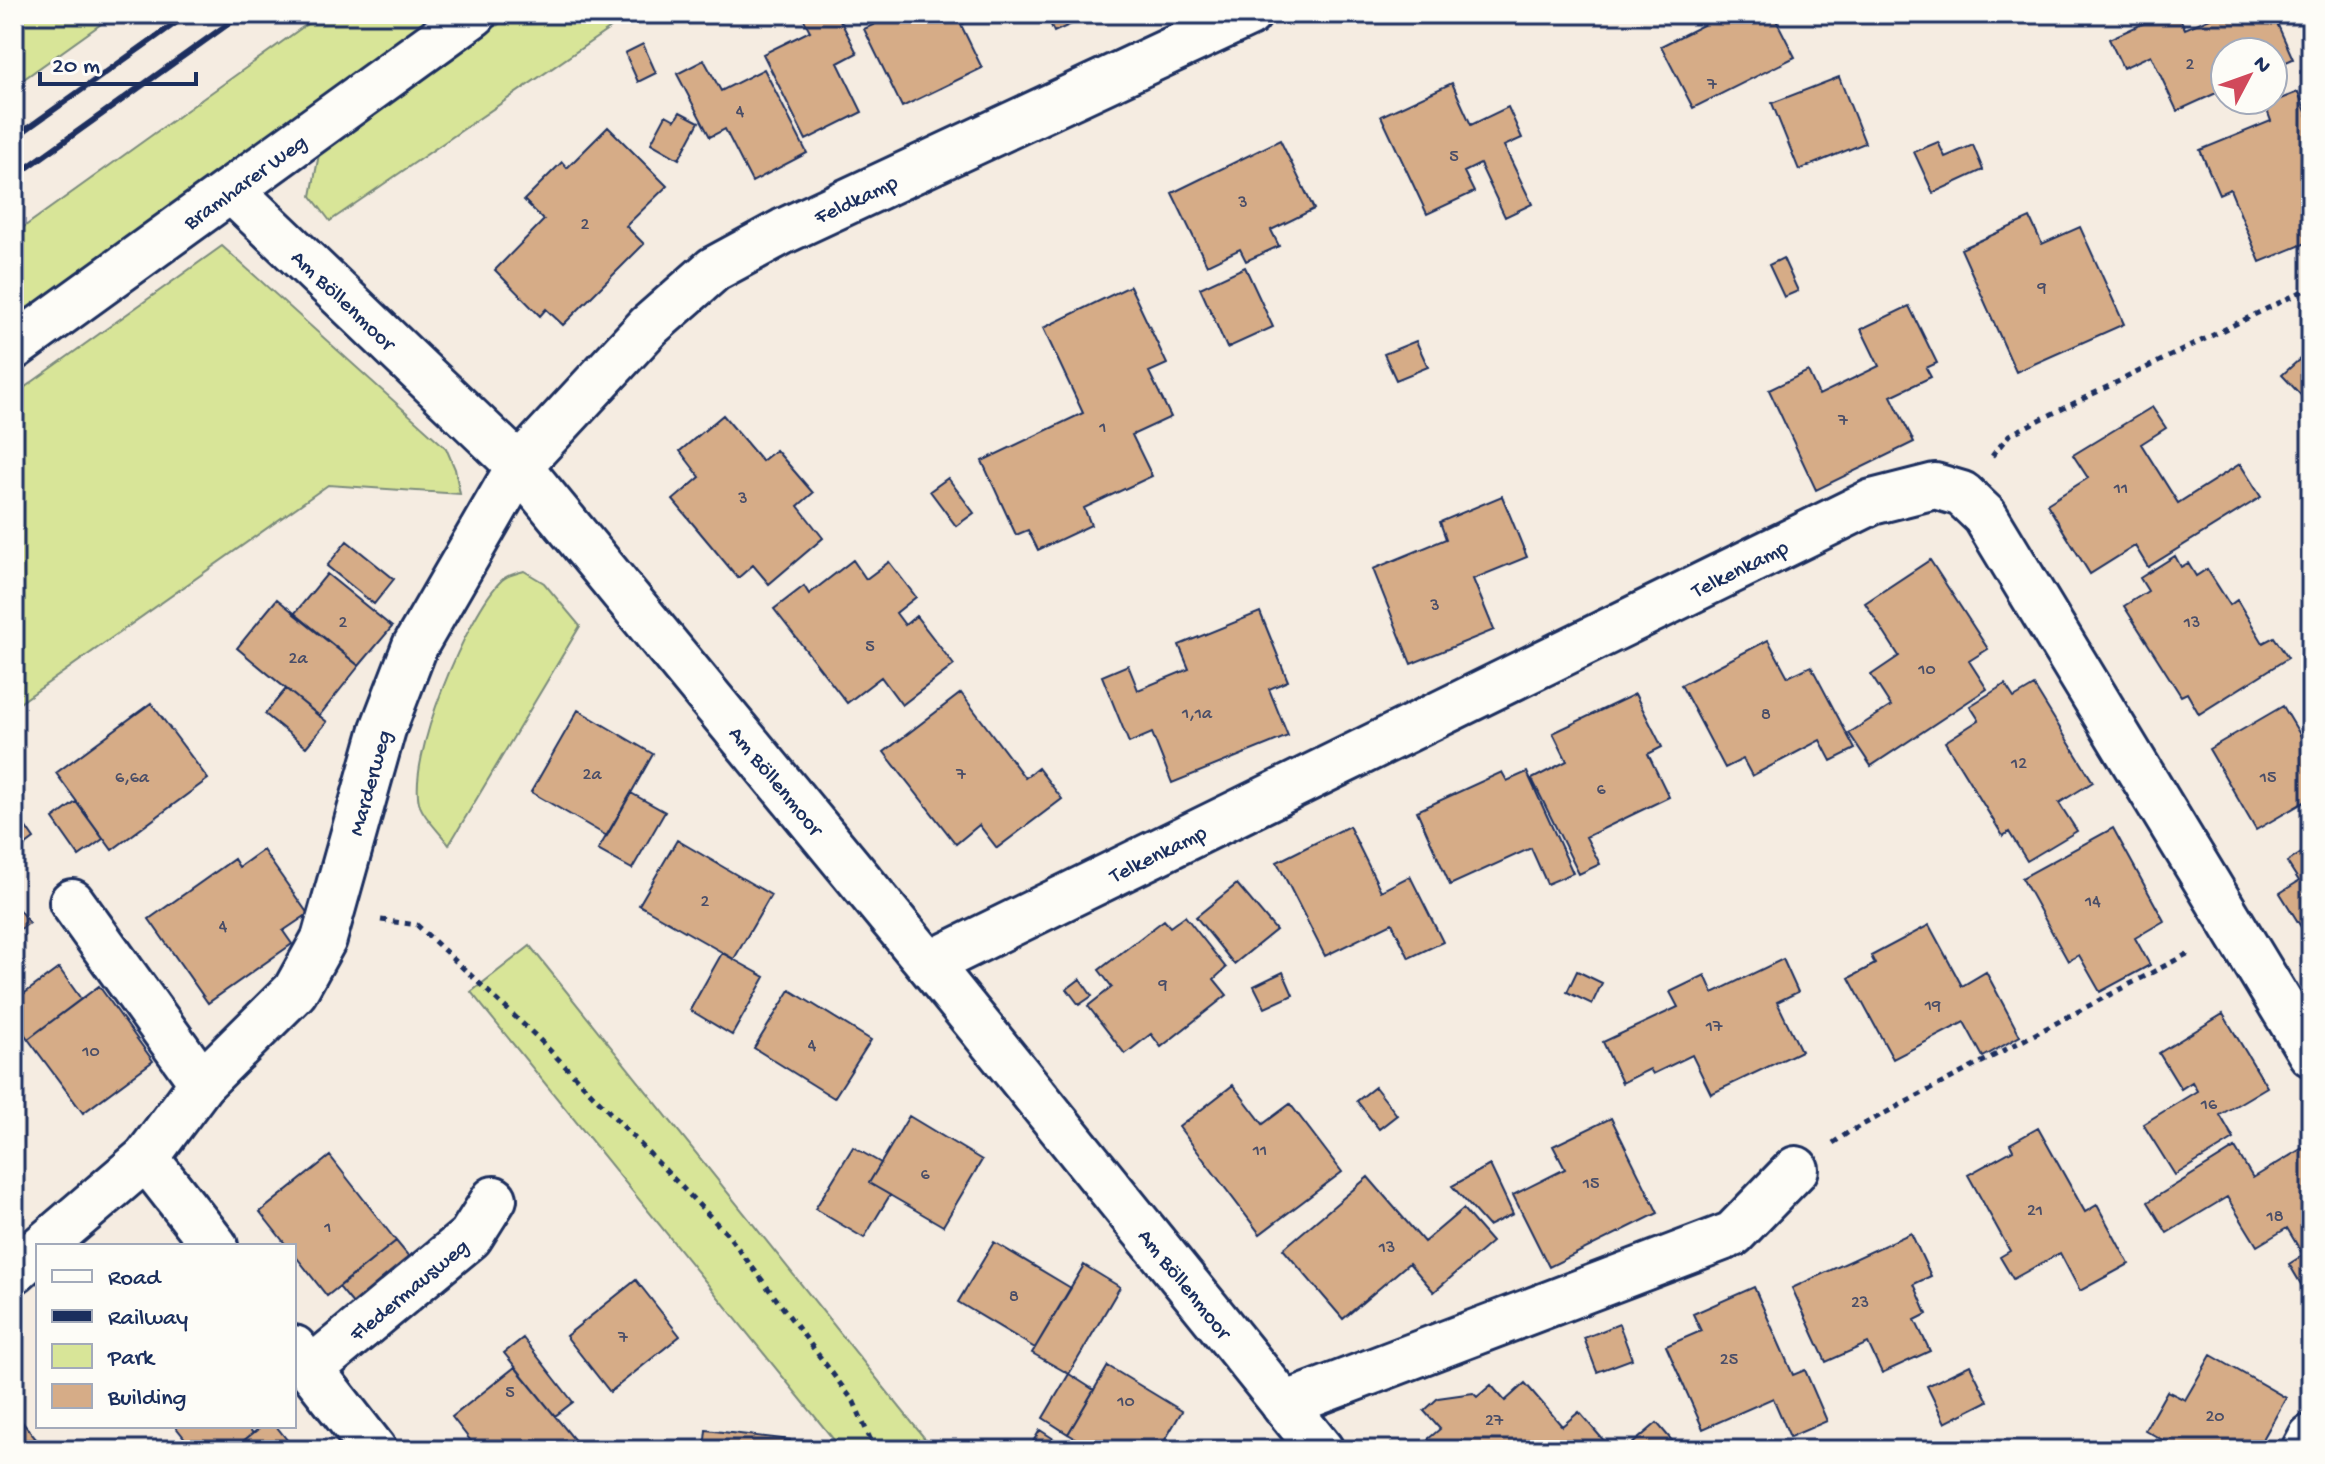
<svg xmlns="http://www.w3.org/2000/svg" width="2325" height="1464" font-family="'Gochi Hand',sans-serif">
<rect width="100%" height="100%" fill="#f5ece1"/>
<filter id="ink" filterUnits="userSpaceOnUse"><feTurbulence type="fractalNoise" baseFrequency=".0125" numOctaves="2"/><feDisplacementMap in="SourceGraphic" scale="16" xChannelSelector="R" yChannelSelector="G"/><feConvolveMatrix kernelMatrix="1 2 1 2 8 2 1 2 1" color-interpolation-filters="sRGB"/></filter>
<g filter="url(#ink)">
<path fill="#d8e598" stroke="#7a8a7b" stroke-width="2" d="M14,14h101l-101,72z
M321,14h116l-423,304v-84z
M513,14h118l-301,207 -19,-25 8,-42z
M222,246l224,202 9,21 5,25 -132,-9 -314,222v-312z
M524,571l20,12 36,43 -131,219c-8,-12 -24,-26 -29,-39 -15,-44 48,-194 82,-226 5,-5 15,-7 22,-9z
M530,946l404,504h-92l-371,-458z"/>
<path fill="#d6ac87" stroke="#1b2f5e" stroke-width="2" d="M801,14h36l20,39 -19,10 24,49 -56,28 -43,-86 47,-23z
M870,14h112l-21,11 21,43 -80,39 -38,-78 11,-5z
M1046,14h48l-40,18z
M1725,14h48l22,43 -102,51 -32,-62z
M2164,14h14l7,15 34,-15h54l20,45 -20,9v-16h-48v37l-48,22 -26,-56 -28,13 -14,-29z
M643,44l13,29 -18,9 -13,-29z
M704,60l17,31 43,-22 43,84 -55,29 -27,-53 -15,8 -33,-63z
M1839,77l26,66 -66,27 -27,-67z
M1452,83l19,42 37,-18 14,31 -18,8 28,58 -27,13 -25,-53 -16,8 10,20 -47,22 -46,-98z
M2298,92l13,32v117l-51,21 -30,-73 -11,5 -19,-44 71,-29 -6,-16z
M680,112l19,10 -20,37 -28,-16 15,-28 9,5z
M608,127l59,59 -41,40 18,18 -81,81 -17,-16 -6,7 -45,-46 49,-50 -20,-20 38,-38 5,6z
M1280,140l34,69 -43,21 8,16 -33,15 -6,-12 -33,16 -35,-72z
M1938,142l7,15 28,-12 10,25 -50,23 -19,-41z
M2030,218l12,26 38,-17 44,97 -108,48 -55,-123z
M1783,258l15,33 -14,6 -15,-32z
M1245,267l28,60 -46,21 -27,-60z
M1130,286l37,78 -18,8 22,45 -39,18 20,41 -68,32 7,17 -53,25 -10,-20 -12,5 -34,-74 101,-48 -40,-85z
M1909,306l28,57 -11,5 5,9 -40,19 23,46 -98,48 -47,-100 39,-19 11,24 60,-29 -18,-37z
M1416,341l12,26 -32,13 -12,-26z
M2311,349v57l-29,-31z
M2152,407l14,21 -25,16 37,59 62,-39 21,33 -113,70 -13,-21 -45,28 -43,-70 41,-26 -15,-23z
M723,415l39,46 14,-11 37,43 -15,13 25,32 -54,46 -16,-19 -15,13 -65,-78 27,-23 -20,-26z
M948,478l26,35 -18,13 -26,-35z
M1502,496l25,61 -54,22 21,51 -83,34 -38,-95 73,-30 -6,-17z
M347,541l47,38 -20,25 -47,-38z
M2175,556l6,11 7,-4 8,13 11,-7 23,36 7,-5 26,43 11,-6 14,21 -89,56 -12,-21 -6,3 -57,-90 24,-15 -8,-13z
M853,560l13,19 23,-17 27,35 -20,16 9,12 11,-9 38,49 -52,40 -21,-28 -34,26 -73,-94 30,-23 5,8z
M1930,560l58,89 -19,12 18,28 -116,77 -22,-33 42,-27 -20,-31 28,-19 -34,-53z
M327,574l65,53 -33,39 -65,-52z
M277,599l82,67 -40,50 -82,-68z
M1260,612l28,69 -19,8 19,47 -116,47 -20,-50 -23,10 -27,-67 26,-11 10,25 51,-21 -10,-24z
M1768,640l20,37 23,-11 44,83 -24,12 -11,-21 -68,36 -9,-17 -18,9 -44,-83z
M2005,684l9,14 20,-12 59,96 -34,21 18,28 -50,30 -18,-29 -6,4 -58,-94 34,-22 -9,-14z
M286,689l41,33 -21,25 -41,-33z
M961,693l64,85 13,-10 24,31 -65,49 -18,-23 -23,19 -72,-92z
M1635,694l27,53 -14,7 21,43 -83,40 14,27 -21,10 -47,-95 35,-18 -14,-28z
M151,703l57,76 -96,71 -56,-77z
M2283,706l28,47v45l-55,32 -47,-81z
M578,710l75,44 -46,82 -76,-44z
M1502,772l5,9 20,-9 46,101 -26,11 -16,-36 -81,37 -33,-74z
M631,793l34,19 -33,57 -34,-19z
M76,802l27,37 -24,17 -26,-37z
M14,810l20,29 -20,15z
M1349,826l32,65 29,-15 33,66 -34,16 -17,-35 -67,33 -48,-94z
M2113,828l51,93 -29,17 15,27 -50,27 -21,-37 -11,6 -46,-83z
M677,840l94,55 -37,64 -95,-54z
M2311,847v96l-31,-50 19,-12 -12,-19z
M263,850l45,64 -25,17 9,13 -84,59 -59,-84 85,-60 5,8z
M1237,884l39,46 -42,34 -38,-47z
M14,903l15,20 -15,11z
M1185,916l41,52 -12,11 13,16 -66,52 -10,-13 -26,20 -37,-48 24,-19 -13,-17 65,-50 6,7z
M1929,925l33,61 24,-14 34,64 -37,21 -19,-35 -71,37 -44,-81 26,-14 -4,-8z
M722,953l43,24 -33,58 -42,-25z
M1783,959l15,33 -21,10 24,49 -90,43 -19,-39 -39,19 -3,-5 -28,14 -19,-41 75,-35 -8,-15 35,-17 8,18z
M59,968l22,31 -53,40 -14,-20v-18z
M1577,971l25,12 -10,21 -25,-12z
M1283,972l10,23 -28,13 -11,-22z
M1080,979l12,17 -13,9 -12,-16z
M99,986l54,75 -70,52 -55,-74z
M790,990l81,50 -37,58 -80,-50z
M2223,1014l44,73 -47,28 14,24 -59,36 -32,-51 54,-33 -5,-9 -11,7 -22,-36z
M1233,1085l30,39 27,-20 52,68 -82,62 -81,-107z
M1375,1087l22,28 -18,14 -22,-28z
M909,1116l73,44 -39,66 -74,-43z
M1611,1118l47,95 -109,54 -36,-72 52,-26 -12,-23z
M2038,1128l47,84 12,-7 32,59 -49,27 -20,-38 -47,26 -13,-22 10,-6 -42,-76 45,-25 -3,-6z
M2311,1143v158l-22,-37 14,-9 -16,-27 -30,18 -30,-49 -60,36 -19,-31 87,-54 18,30z
M853,1147l28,16 -12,20 21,12 -26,43 -49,-29z
M330,1156l66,85 -69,55 -33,-42v-8h-7l-27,-34z
M1490,1165l23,49 -25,12 -36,-40z
M1368,1177l56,65 39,-33 29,33 -58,50 -25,-29 -66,56 -60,-70z
M1911,1233l20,43 -17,8 13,30 -12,6 15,31 -48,22 -14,-30 -42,19 -34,-74z
M396,1241l15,18 -57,46 -15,-18z
M994,1242l77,46 -36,60 -77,-46z
M1084,1265l36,22 -51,87 -37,-21z
M636,1280l44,56 -70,56 -44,-56z
M1754,1287l39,88 12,-5 22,51 -37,16 -17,-39 -70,31 -37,-83 35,-15 -8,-17z
M1619,1324l13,35 -35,13 -13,-34z
M523,1338l50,64 -18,14 -51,-63z
M2211,1355l75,43 -29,52h-10l-13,-7 -4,7h-50l-35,-20 22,-39 18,9z
M1970,1365l18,36 -43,22 -18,-37z
M1108,1366l74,45 -23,39h-64l-27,-16z
M515,1367l62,76 -9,7h-90l-26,-33z
M1069,1374l25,16 -26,44 -25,-16z
M1525,1383l37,43 17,-14 33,38h-174l-10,-11 12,-10 -16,-18 14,-13 35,-5 4,4 14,-12 14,16z
M14,1412l31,38h-31z
M1657,1423l23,27h-55z
M175,1426h72l6,7 -21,17h-38z
M262,1426h14l19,24h-63z
M706,1430l84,10 -1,10h-85z
M1040,1430l23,15 -3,5h-32z"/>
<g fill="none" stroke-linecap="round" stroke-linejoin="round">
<g stroke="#1b2f5e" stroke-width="50">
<g id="minor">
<path id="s1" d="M232,191l287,275 410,498 392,486"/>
<path id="s2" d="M14,347l460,-333"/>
<path d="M72,902l130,181"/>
<path id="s3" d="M929,964l943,-462 63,-16 27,8 23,22 326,538"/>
<path d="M146,1158l69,88"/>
<path id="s4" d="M43,1246l103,-88 56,-75 93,-92 29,-52 59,-210 32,-83 104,-180 130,-140 65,-57 70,-38 465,-217"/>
<path d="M14,1271l24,-21"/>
<path d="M294,1348l80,102"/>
<path id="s5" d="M311,1369l159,-132 24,-38"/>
<path d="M1284,1405l449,-171 63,-65"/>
<path d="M2304,1450l7,-13"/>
</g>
</g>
<path stroke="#1b2f5e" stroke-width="5" stroke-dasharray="6 6" stroke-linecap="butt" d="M1992,456l17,-21 302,-148
M381,920l36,5 121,113 190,197 126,167 21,48
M1833,1143l16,-11 342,-180"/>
<use href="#minor" stroke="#fdfcf7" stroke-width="44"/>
<path stroke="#1b2f5e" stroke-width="6" d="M14,138l174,-124
M14,177l228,-163"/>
</g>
</g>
<g text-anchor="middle" stroke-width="7" stroke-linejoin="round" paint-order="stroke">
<g font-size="18" fill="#4a4e68">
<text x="2190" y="69">2</text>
<text x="1712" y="89">7</text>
<text x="740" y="116">4</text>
<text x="1454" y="161">5</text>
<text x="1243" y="207">3</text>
<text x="585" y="229">2</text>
<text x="2042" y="292">9</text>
<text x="1843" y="425">7</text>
<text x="1103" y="432">1</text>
<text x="2121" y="493">11</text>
<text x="743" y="503">3</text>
<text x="1435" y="610">3</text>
<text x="343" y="627">2</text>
<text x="2192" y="627">13</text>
<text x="870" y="651">5</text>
<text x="298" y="663">2a</text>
<text x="1927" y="674">10</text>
<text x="1197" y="718">1,1a</text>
<text x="1766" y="719">8</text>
<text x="2019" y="768">12</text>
<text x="592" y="779">2a</text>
<text x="961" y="779">7</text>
<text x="132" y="782">6,6a</text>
<text x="2268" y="782">15</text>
<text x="1601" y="794">6</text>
<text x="705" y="906">2</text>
<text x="2093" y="906">14</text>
<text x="223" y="931">4</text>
<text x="1163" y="989">9</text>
<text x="1933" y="1010">19</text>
<text x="1714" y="1031">17</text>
<text x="812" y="1050">4</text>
<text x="91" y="1056">10</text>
<text x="2209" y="1109">16</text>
<text x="1260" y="1155">11</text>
<text x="925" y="1179">6</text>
<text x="1591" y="1188">15</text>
<text x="2035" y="1215">21</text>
<text x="2275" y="1221">18</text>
<text x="328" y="1232">1</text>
<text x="1387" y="1252">13</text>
<text x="1014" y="1301">8</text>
<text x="1860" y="1307">23</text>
<text x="623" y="1342">7</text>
<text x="1729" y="1364">25</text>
<text x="510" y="1397">5</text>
<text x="1126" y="1406">10</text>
<text x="2215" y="1421">20</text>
<text x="1494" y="1425">27</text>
</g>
<g font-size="22" fill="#1b2f5e" stroke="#fdfcf7">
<text dy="8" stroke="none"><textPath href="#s2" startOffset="284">Bramharer Weg</textPath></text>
<text dy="8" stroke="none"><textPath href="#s4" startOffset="1370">Feldkamp</textPath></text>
<text dy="8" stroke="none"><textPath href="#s1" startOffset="156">Am Böllenmoor</textPath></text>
<text dy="8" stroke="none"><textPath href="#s3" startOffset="902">Telkenkamp</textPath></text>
<text dy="8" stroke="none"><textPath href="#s1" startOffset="804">Am Böllenmoor</textPath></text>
<text dy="8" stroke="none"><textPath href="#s4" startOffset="582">Marderweg</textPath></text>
<text dy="8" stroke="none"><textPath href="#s3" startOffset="254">Telkenkamp</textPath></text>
<text dy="8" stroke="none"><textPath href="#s1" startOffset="1452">Am Böllenmoor</textPath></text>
<text dy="8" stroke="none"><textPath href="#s5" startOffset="126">Fledermausweg</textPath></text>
</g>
</g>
<rect width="2325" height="1464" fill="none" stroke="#fdfcf7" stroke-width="48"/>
<rect x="24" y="24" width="2277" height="1416" fill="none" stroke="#1b2f5e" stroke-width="3" filter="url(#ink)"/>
<rect x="36" y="1244" width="260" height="184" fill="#fdfcf7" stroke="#a3aaba" stroke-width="2"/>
<rect x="52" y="1270" width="40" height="12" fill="#fdfcf7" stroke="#a3aaba" stroke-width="2"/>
<text x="108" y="1284" font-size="24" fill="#1b2f5e">Road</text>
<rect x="52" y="1310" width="40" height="12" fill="#1b2f5e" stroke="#a3aaba" stroke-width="2"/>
<text x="108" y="1324" font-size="24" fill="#1b2f5e">Railway</text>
<rect x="52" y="1344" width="40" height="24" fill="#d8e598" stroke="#a3aaba" stroke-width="2"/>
<text x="108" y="1364" font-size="24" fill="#1b2f5e">Park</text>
<rect x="52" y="1384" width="40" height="24" fill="#d6ac87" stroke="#a3aaba" stroke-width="2"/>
<text x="108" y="1404" font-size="24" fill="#1b2f5e">Building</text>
<g transform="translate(2249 76) rotate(49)"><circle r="38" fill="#fdfcf7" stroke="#a3aaba" stroke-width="2"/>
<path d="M0-6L14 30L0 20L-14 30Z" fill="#d1495b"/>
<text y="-12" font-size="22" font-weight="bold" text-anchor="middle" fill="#1b2f5e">N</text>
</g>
<path d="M40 72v12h156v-12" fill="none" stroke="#1b2f5e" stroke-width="4"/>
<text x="52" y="72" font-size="24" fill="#1b2f5e" stroke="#fdfcf7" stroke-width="6" paint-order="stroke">20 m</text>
</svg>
